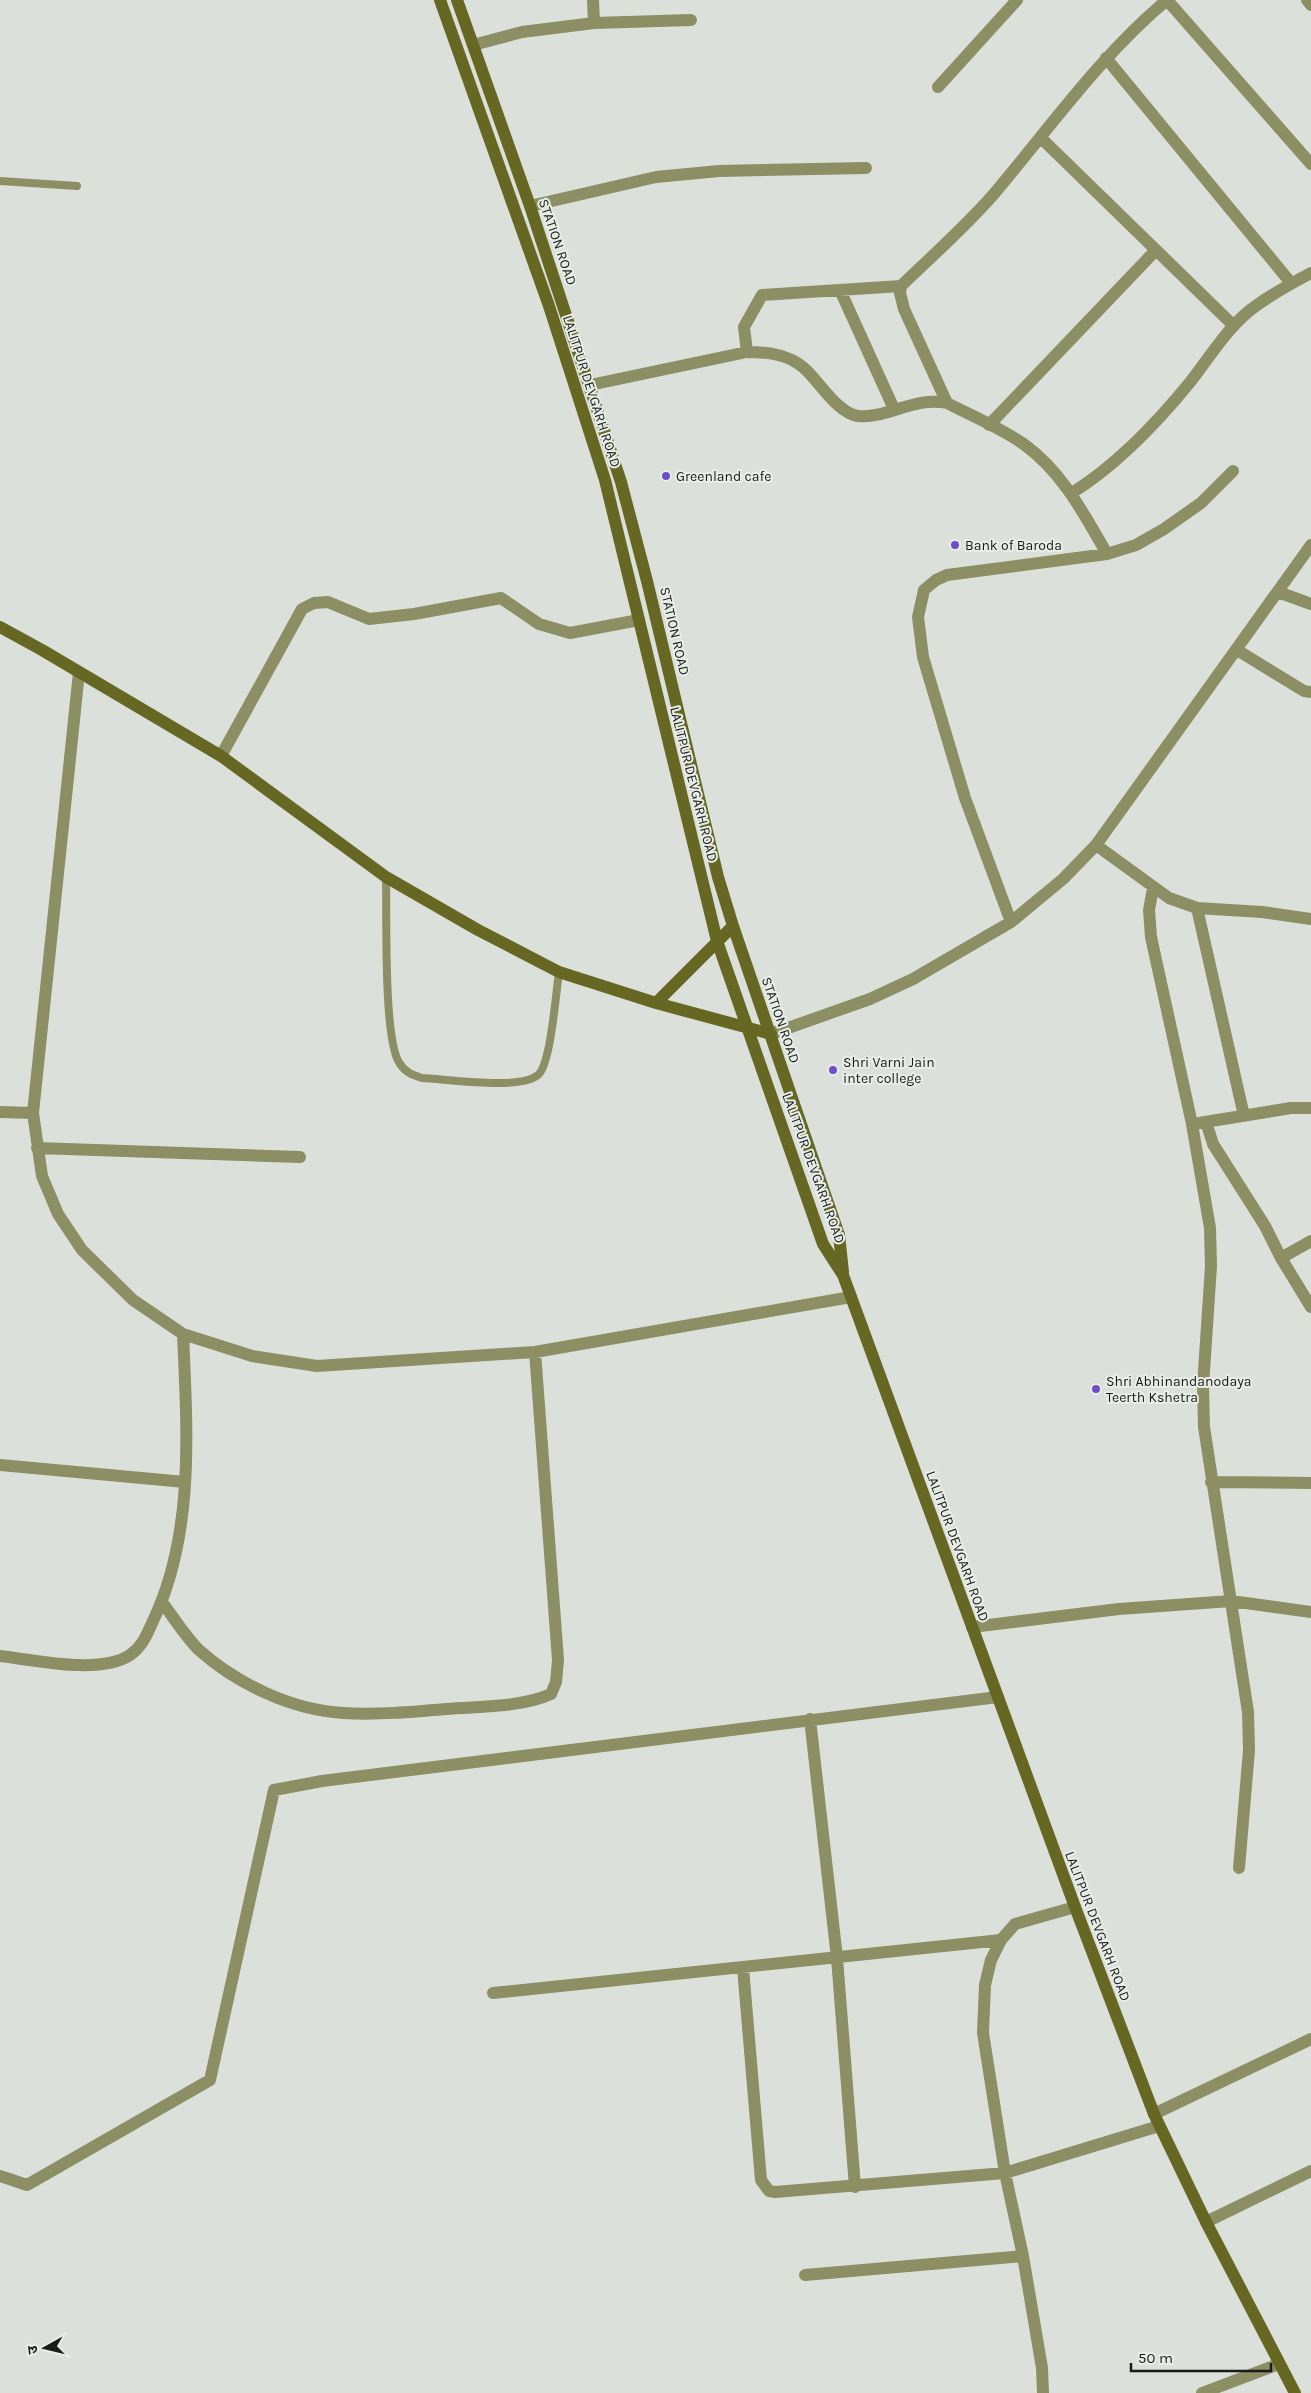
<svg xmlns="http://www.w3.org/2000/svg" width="1311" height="2393" font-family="Karla,'Noto Sans Devanagari',sans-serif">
<rect width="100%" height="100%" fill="#dbe1da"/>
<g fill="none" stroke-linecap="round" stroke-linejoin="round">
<path stroke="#8c8e64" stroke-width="8" d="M0,181l77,5
M386,877c1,36 -3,164 14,187 6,9 13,11 22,14 25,1 101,13 117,-4 12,-13 17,-82 20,-102"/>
<path stroke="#8c8e64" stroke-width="12" d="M593,0l1,23
M1167,0l144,164
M1307,0l4,5
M473,45l49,-13 72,-9 97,-3
M1106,58l185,225
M938,87l79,-87
M1041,138l193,188
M530,206l126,-29 63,-6 147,-3
M840,290l54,119
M747,352l-3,-25 18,-32 139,-9
M590,385l157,-33c20,0 41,2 57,16 15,13 33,45 54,48 29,3 56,-20 89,-13 25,13 54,25 78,42 38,28 59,69 82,109
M947,403l-43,-94 -4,-16 1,-7c31,-30 64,-59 92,-91 56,-66 107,-139 174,-195
M989,425l167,-175
M1072,493c46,-29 85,-70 119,-112 18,-23 35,-51 58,-70 19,-15 41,-27 62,-38
M1278,592l33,12
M1237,650l67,41 7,1
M79,672l-46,441 9,63 16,38 24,36 51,50 50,34 69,22 65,10 218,-14 316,-55
M221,756l81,-147 12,-6 14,-1 41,17 45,-5 87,-16 38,26 31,9 69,-13
M1096,845l73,53 28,10 65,4 49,7
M1153,888l-4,22 2,27 41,187 18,104 1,38 -8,120 1,41 44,285 1,38 -10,118
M1197,908l47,208
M1011,922l-46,-124 -42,-141 -5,-40 6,-27 12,-10 11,-5 160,-21 29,-9 28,-16 37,-26 32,-32
M771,1034l99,-35 43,-20 98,-57 52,-43 33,-34 215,-300
M0,1112l33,1
M1206,1122l7,22 52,82 16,32 30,49
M1199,1123l92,-15h20
M37,1148l263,9
M1281,1258l30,-17
M0,1465l185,17
M1211,1482l100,1
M162,1602c12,16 23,34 37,48 38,34 93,60 144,63 34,2 69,-1 103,-4 34,-3 73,-1 105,-15l5,-12 2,-22 -23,-308
M972,1627l147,-18 112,-8 80,11
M0,1656c35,4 100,19 130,-1 13,-9 17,-21 23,-34 42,-88 34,-192 30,-287
M810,1719l27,239 18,229
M743,1968l18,212 8,11 6,1 230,-19 154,-47
M493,1993l508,-53
M1154,2114l157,-75
M0,2176l27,9 183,-105 64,-290 48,-9 676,-84
M1206,2222l105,-51
M805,2275l218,-19
M1043,2393l-1,-25 -19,-112 -18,-83 -22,-140 2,-48 6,-25 10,-20 14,-16 60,-17
M1202,2393l77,-29"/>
<path stroke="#666723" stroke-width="12" d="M440,0l109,306 56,174 112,461 106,303 20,31 232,632 79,207 52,108 89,171
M457,0l73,206 91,276 26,99 71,296 15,49 106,309 4,37
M0,627l42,23 179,106 165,121 92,53 81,42 97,31 115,31
M656,1003l77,-77"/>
</g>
<g fill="#6d4ec7" stroke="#e8eee7" stroke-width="2">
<circle cx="666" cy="476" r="5"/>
<circle cx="955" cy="545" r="5"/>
<circle cx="833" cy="1070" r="5"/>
<circle cx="1096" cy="1389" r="5"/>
</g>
<g text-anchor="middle" stroke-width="4" stroke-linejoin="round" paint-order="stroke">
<g font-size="14" fill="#191b18" stroke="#e8eee7">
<text transform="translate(558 242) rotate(71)" y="5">STATION ROAD</text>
<text transform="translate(592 391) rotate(72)" y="5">LALITPUR DEVGARH ROAD</text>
<text transform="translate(675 631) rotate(77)" y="5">STATION ROAD</text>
<text transform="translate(694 784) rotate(76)" y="5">LALITPUR DEVGARH ROAD</text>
<text transform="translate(781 1020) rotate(71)" y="5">STATION ROAD</text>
<text transform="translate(814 1168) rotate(70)" y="5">LALITPUR DEVGARH ROAD</text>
<text transform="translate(958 1546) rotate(70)" y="5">LALITPUR DEVGARH ROAD</text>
<text transform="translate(1098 1926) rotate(69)" y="5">LALITPUR DEVGARH ROAD</text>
</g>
<g font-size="14" fill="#191b18" stroke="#e8eee7" text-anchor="start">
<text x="676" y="481">Greenland cafe</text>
<text x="965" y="550">Bank of Baroda</text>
<text x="843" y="1067">Shri Varni Jain<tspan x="843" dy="16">inter college</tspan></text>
<text x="1106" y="1386">Shri Abhinandanodaya<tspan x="1106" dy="16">Teerth Kshetra</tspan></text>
</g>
</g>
<g transform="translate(45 2348) rotate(262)" stroke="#e8eee7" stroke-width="4" paint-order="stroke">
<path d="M0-4L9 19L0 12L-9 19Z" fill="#191b18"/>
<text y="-8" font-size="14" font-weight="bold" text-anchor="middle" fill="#191b18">उ</text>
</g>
<path d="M1131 2363v8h140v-8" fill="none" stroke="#191b18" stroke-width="2.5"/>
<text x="1138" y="2363" font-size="15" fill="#191b18" stroke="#e8eee7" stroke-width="4" paint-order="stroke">50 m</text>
</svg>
